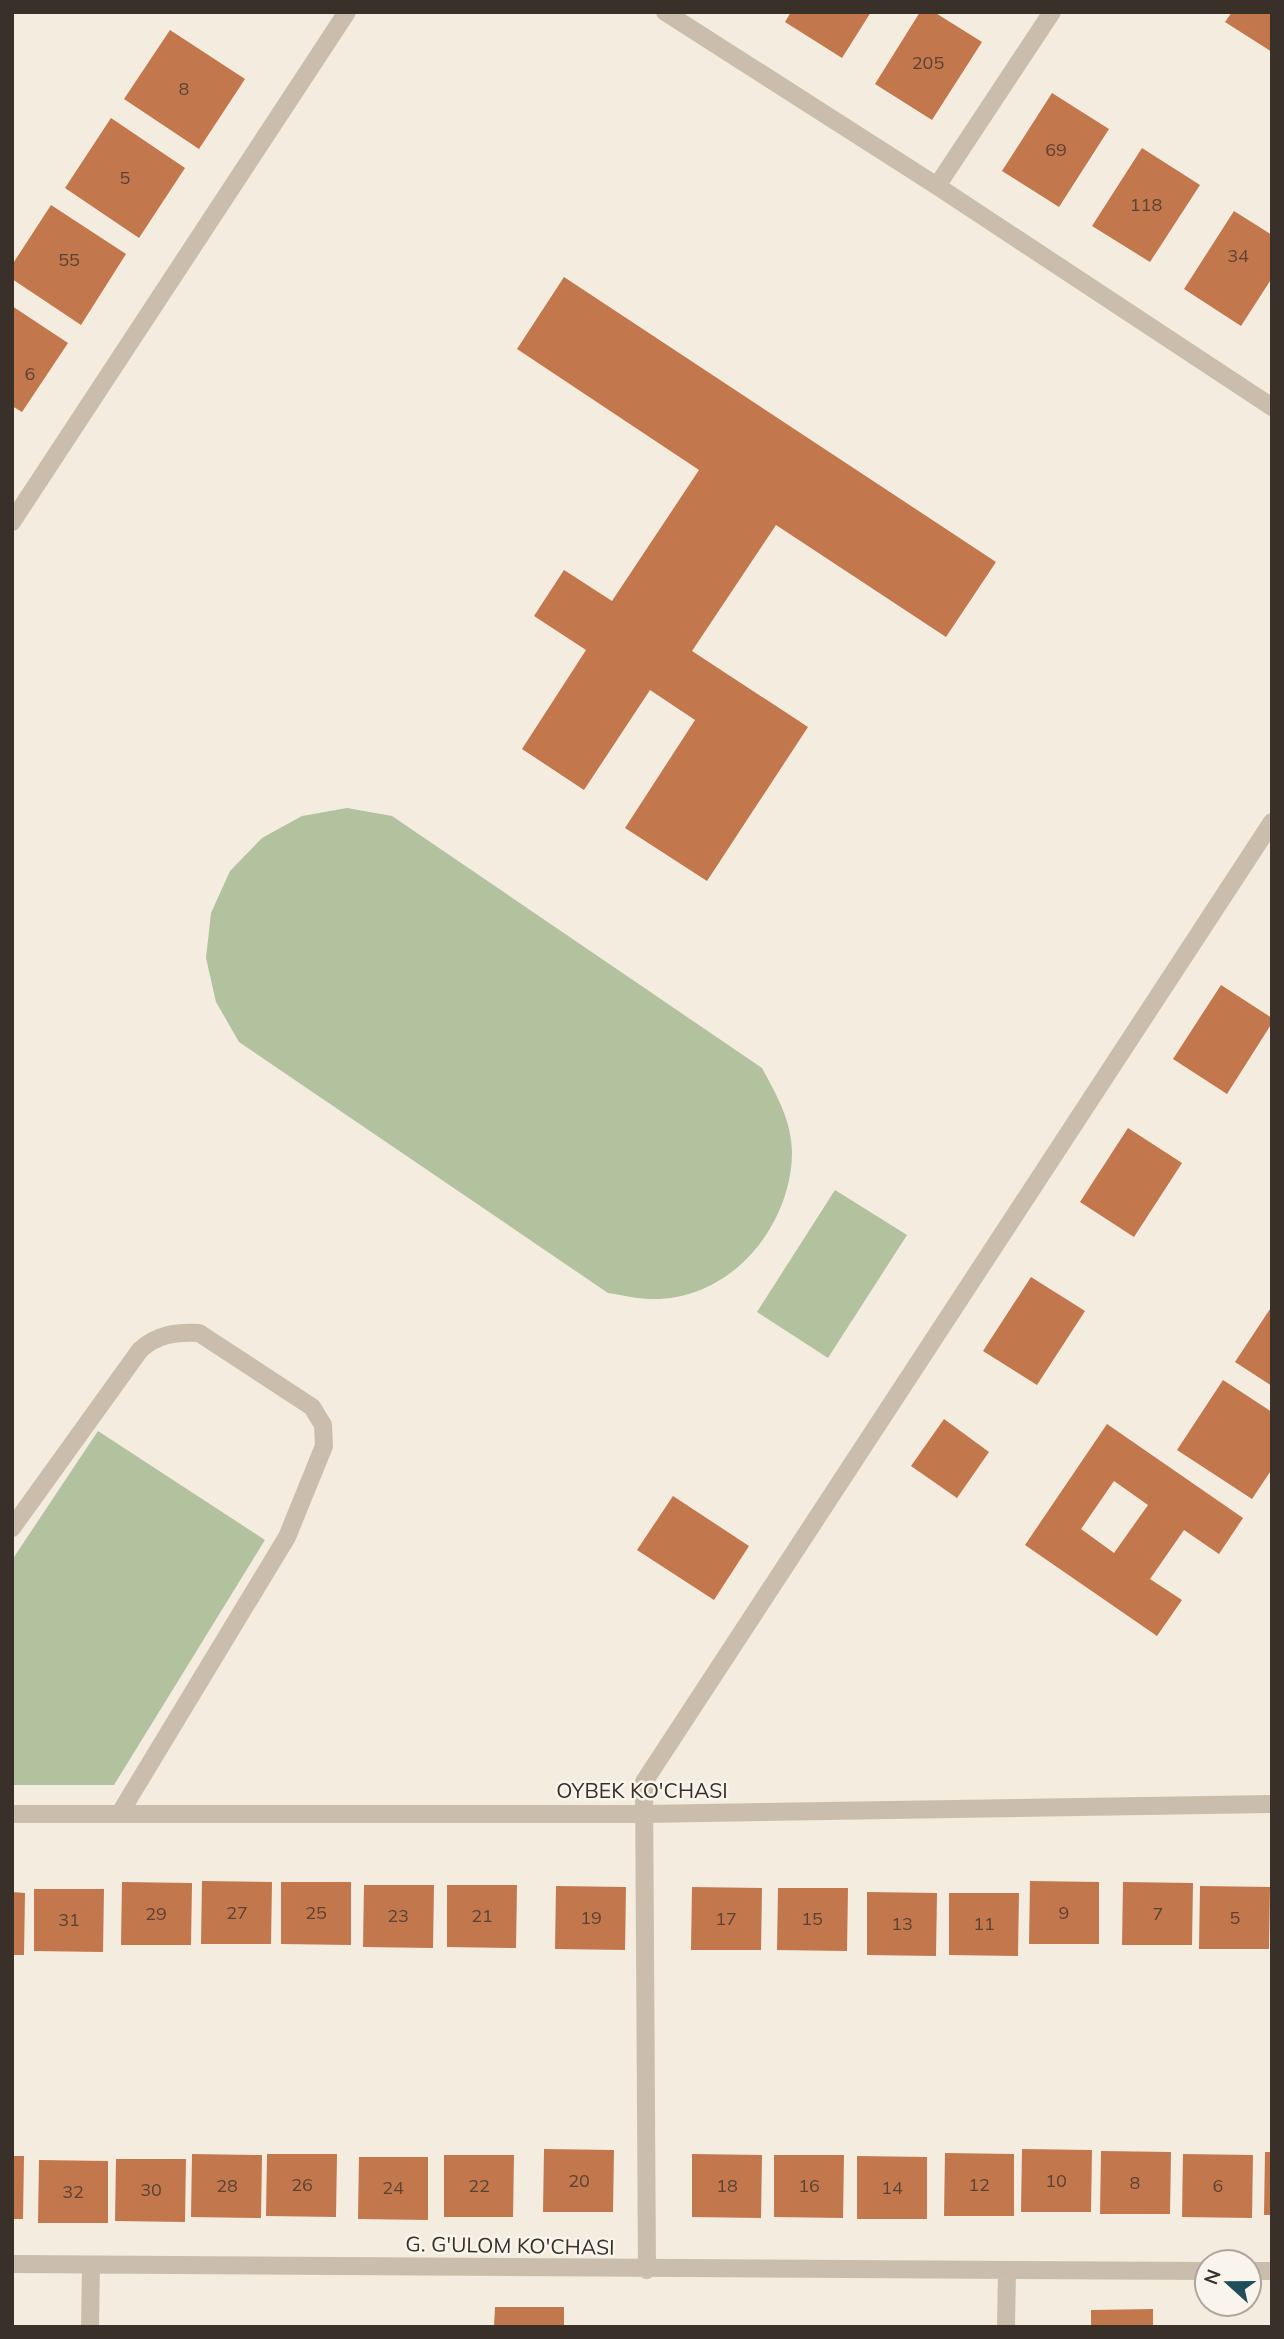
<svg xmlns="http://www.w3.org/2000/svg" width="1284" height="2339" font-family="Mulish,sans-serif">
<rect width="100%" height="100%" fill="#f3ecdf"/>
<path fill="#b2c29f" d="M347,808l45,8 370,252c14,26 30,53 30,85 -1,74 -62,148 -141,146 -14,0 -29,-4 -43,-6l-369,-251 -23,-40 -10,-44 5,-45 19,-42 32,-33 40,-22z
M835,1190l72,45 -79,123 -71,-46z
M98,1431l167,109 -151,245h-102v-225z"/>
<path fill="#c3774d" fill-rule="evenodd" d="M791,12h80l-29,46 -57,-36z
M920,12h14l48,30 -50,78 -57,-36z
M1232,12h40v40l-47,-30z
M170,30l75,49 -46,70 -75,-50z
M1052,93l57,36 -50,78 -57,-36z
M111,118l74,50 -46,70 -74,-50z
M1142,148l58,37 -50,77 -58,-36z
M51,205l75,49 -45,71 -69,-46v-14z
M1234,211l38,24v43l-31,48 -57,-37z
M564,277l432,285 -50,75 -170,-112 -84,126 116,76 -101,154 -82,-53 70,-108 -45,-30 -66,100 -62,-41 64,-99 -52,-34 30,-46 48,31 87,-131 -182,-121z
M12,306l56,37 -46,69 -10,-6z
M1221,985l51,33v5l-45,71 -54,-35z
M1128,1128l54,35 -48,74 -54,-35z
M1031,1277l54,34 -48,74 -54,-34z
M1272,1306v80l-37,-24z
M1223,1380l49,32v57l-20,30 -75,-49z
M944,1419l45,33 -32,46 -46,-32z
M1107,1424l136,94 -24,36 -35,-24 -34,49 32,21 -25,36 -132,-91zM1114,1481l34,24 -34,48 -33,-24z
M673,1496l76,50 -35,54 -77,-50z
M202,1881l70,1 -1,62h-70z
M1030,1881l69,1v62h-70z
M122,1882l70,1 -1,62h-70z
M281,1882h70v63l-70,-1z
M1123,1882l70,1 -1,62h-70z
M364,1885h70l-1,63 -70,-1z
M447,1885h70l-1,63 -69,-1z
M556,1886l70,1 -1,63 -70,-1z
M1200,1886l70,1 -1,62h-70z
M692,1887l70,1 -1,62h-70z
M778,1888h70l-1,63 -70,-1z
M34,1889h70l-1,63 -69,-1z
M12,1892l13,1 -1,62h-12z
M867,1892l70,1 -1,63 -69,-1z
M949,1893h70l-1,63 -69,-1z
M544,2149l70,1 -1,62h-70z
M1022,2149l70,1 -1,62h-70z
M1101,2151l70,1 -1,62h-70z
M1265,2152h7v63h-8z
M945,2153l69,1v62h-70z
M192,2154l70,1 -1,63 -70,-1z
M267,2154h70l-1,63 -70,-1z
M692,2154l70,1 -1,63 -69,-1z
M1183,2154l70,1 -1,63 -70,-1z
M444,2155h70l-1,62h-69z
M774,2155h70l-1,63 -69,-1z
M12,2156h12l-1,63h-11z
M857,2156l70,1v62h-70z
M359,2157h69v63l-70,-1z
M116,2159h70l-1,63 -70,-1z
M39,2160l69,1v62h-70z
M495,2307h69v20h-70z
M1153,2309v18h-62v-17z"/>
<g fill="none" stroke-linecap="round" stroke-linejoin="round">
<path stroke="#cbbdab" stroke-width="18" d="M12,1528l128,-178c18,-16 35,-18 59,-17l113,74 11,18 1,21 -37,91 -167,276"/>
<path stroke="#cbbdab" stroke-width="18" d="M665,12l272,174 335,221
M937,186l115,-174
M12,522l335,-510
M12,1814h632l628,-10
M12,2264l1195,7
M647,2270l-3,-488 628,-960
M1249,2271h23
M90,2327l1,-62
M1006,2327l1,-56"/>
</g>
<g text-anchor="middle" stroke-width="5" stroke-linejoin="round" paint-order="stroke">
<g font-size="18" fill="#5c4233">
<text x="928" y="69">205</text>
<text x="184" y="95">8</text>
<text x="1056" y="156">69</text>
<text x="125" y="184">5</text>
<text x="1146" y="211">118</text>
<text x="1238" y="262">34</text>
<text x="69" y="266">55</text>
<text x="30" y="380">6</text>
<text x="237" y="1919">27</text>
<text x="316" y="1919">25</text>
<text x="1064" y="1919">9</text>
<text x="156" y="1920">29</text>
<text x="1158" y="1920">7</text>
<text x="398" y="1922">23</text>
<text x="482" y="1922">21</text>
<text x="591" y="1924">19</text>
<text x="1235" y="1924">5</text>
<text x="726" y="1925">17</text>
<text x="812" y="1925">15</text>
<text x="69" y="1926">31</text>
<text x="902" y="1930">13</text>
<text x="984" y="1930">11</text>
<text x="579" y="2187">20</text>
<text x="1056" y="2187">10</text>
<text x="1135" y="2189">8</text>
<text x="302" y="2191">26</text>
<text x="979" y="2191">12</text>
<text x="227" y="2192">28</text>
<text x="479" y="2192">22</text>
<text x="727" y="2192">18</text>
<text x="809" y="2192">16</text>
<text x="1218" y="2192">6</text>
<text x="393" y="2194">24</text>
<text x="892" y="2194">14</text>
<text x="151" y="2196">30</text>
<text x="73" y="2198">32</text>
</g>
<g font-size="21" fill="#39302a" stroke="#faf5ec">
<text x="642" y="1798">OYBEK KO'CHASI</text>
<text transform="translate(510 2246) rotate(1)" y="7">G. G'ULOM KO'CHASI</text>
</g>
</g>
<rect width="1284" height="2339" fill="none" stroke="#39302a" stroke-width="28"/>
<g transform="translate(1228 2283) rotate(291)"><circle r="33" fill="#faf5ec" stroke="#ada69e" stroke-width="2"/>
<path d="M0-5L12 26L0 18L-12 26Z" fill="#204f5a"/>
<text y="-10" font-size="19" font-weight="bold" text-anchor="middle" fill="#39302a">N</text>
</g>
</svg>
